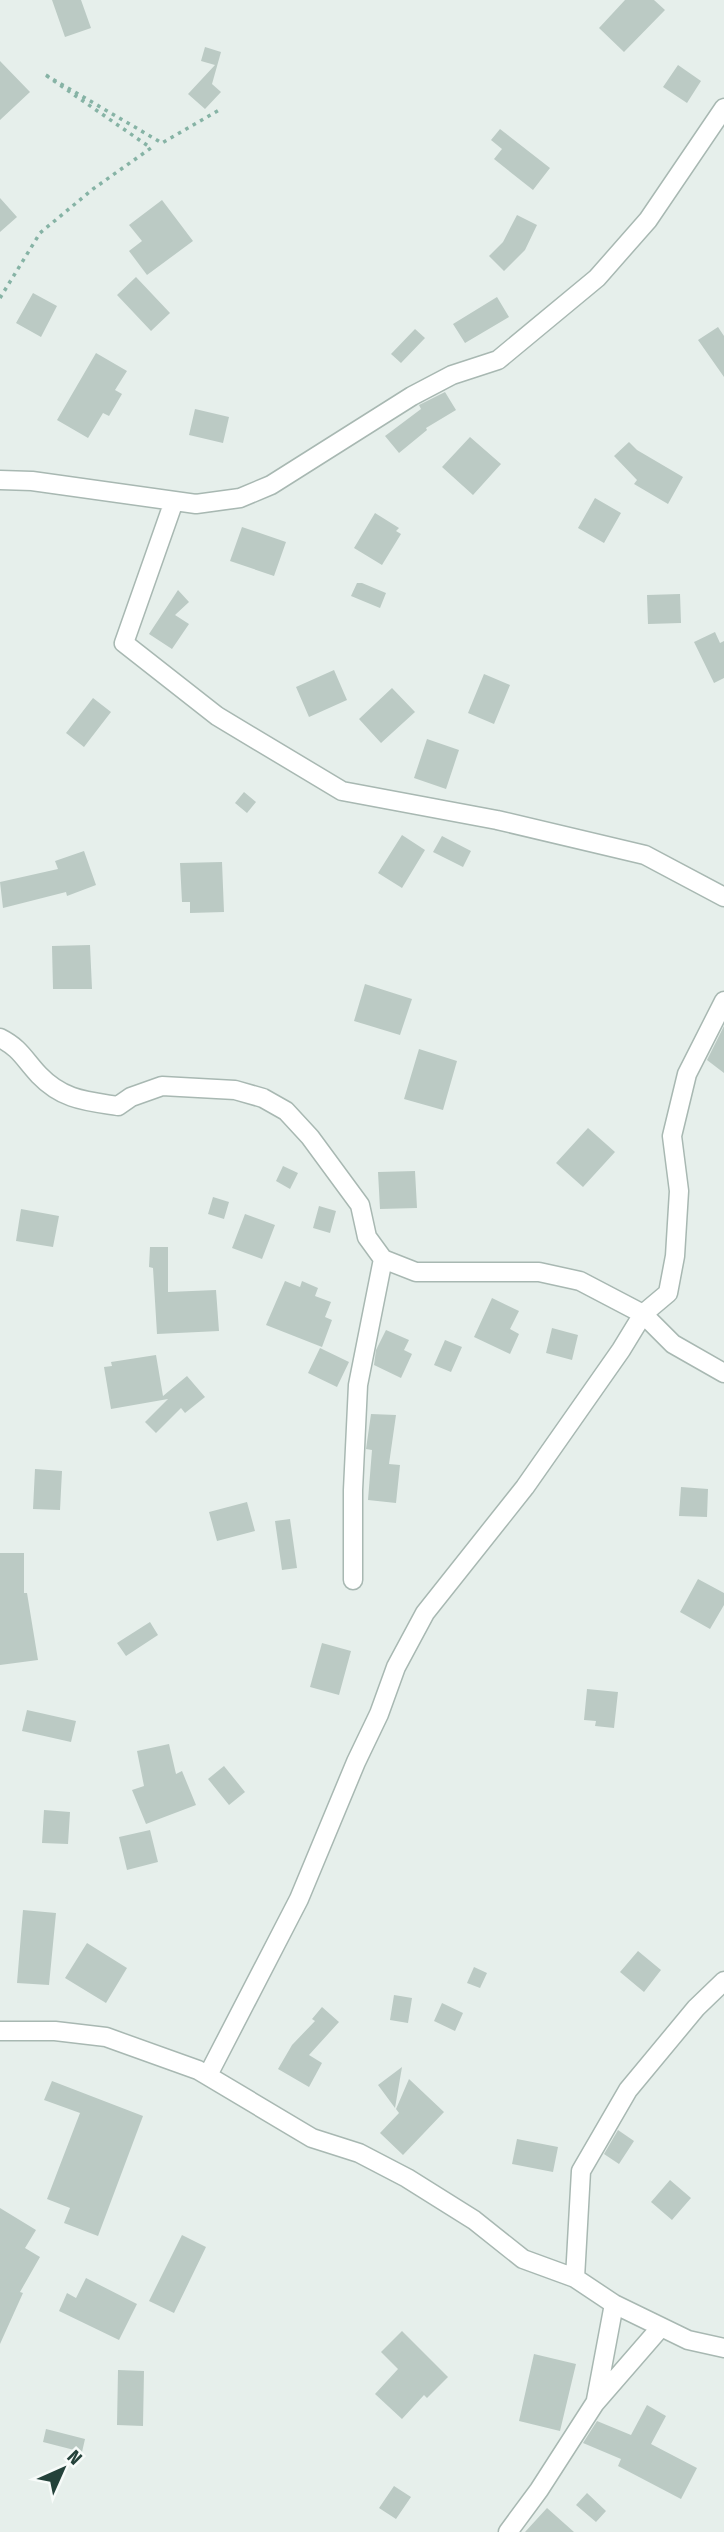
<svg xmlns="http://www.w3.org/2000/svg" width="724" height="2532" font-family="'Fira Sans Condensed',sans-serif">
<rect width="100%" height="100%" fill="#e6efeb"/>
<path fill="#bbcac4" d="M52,0h29l10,28 -26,9z
M625,0h29l11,10 -41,42 -25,-24z
M205,47l16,5 -9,32 9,8 -16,17 -17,-15 27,-29 -14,-4z
M0,61l30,31 -30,28z
M678,65l23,16 -14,22 -24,-16z
M500,129l50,39 -17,22 -39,-31 8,-10 -11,-9z
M0,198l17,19 -17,15z
M162,200l31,41 -46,34 -18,-24 13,-10 -13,-16z
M517,215l20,10 -12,25 -21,21 -15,-15 14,-14z
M136,277l34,36 -19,18 -34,-36z
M33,293l24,13 -16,31 -25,-14z
M497,297l12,20 -44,26 -12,-19z
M718,327l6,9v41l-26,-37z
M415,329l10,9 -24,25 -10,-9z
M96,353l31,18 -12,19 7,4 -13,22 -6,-3 -15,25 -31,-18z
M445,392l11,18 -30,18 1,2 -28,23 -14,-17 36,-27 -2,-4z
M195,409l34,8 -6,26 -34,-8z
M470,437l31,27 -28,31 -31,-28z
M629,442l8,8 46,27 -15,27 -34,-20 3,-4 -23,-24z
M595,498l26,15 -17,30 -26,-15z
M375,513l24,15 -3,3 5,3 -19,31 -28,-17z
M242,527l44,15 -12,34 -44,-15z
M357,583h5l24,10 -6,15 -29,-12z
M178,590l11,12 -14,13 14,9 -17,25 -23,-15z
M680,594l1,29 -33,1 -1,-29z
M715,632l5,11 4,-2v37l-10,5 -20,-41z
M334,670l13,30 -38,17 -13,-30z
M484,674l26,11 -16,39 -26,-11z
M392,688l23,24 -34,31 -22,-24z
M93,698l18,14 -27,35 -18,-14z
M427,739l32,11 -13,39 -32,-11z
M244,792l12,10 -9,11 -12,-10z
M402,835l23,15 -23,38 -24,-15z
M442,836l29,15 -8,16 -30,-15z
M84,851l12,34 -29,11 -1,-4 -63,16 -3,-26 58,-13 -3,-8z
M222,862l2,50 -34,1v-11h-8l-2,-39z
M90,945l2,44h-39l-1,-43z
M365,984l47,15 -12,36 -46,-14z
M724,1026v47l-17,-13z
M419,1049l38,12 -14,49 -39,-11z
M588,1128l27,24 -32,35 -27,-24z
M283,1166l15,7 -8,16 -14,-8z
M415,1171l2,37 -37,1 -2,-37z
M213,1197l16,5 -5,17 -16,-5z
M319,1206l17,5 -6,22 -17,-5z
M21,1209l38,7 -6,31 -37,-6z
M245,1214l30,11 -13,34 -30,-11z
M150,1247h18v45l48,-2 3,41 -62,3 -4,-66 -4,-1z
M285,1281l15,6 2,-6 16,7 -3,8 16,6 -6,15 7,3 -10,27 -56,-22z
M492,1298l27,13 -9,18 9,5 -9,20 -36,-17z
M552,1328l26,7 -6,25 -26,-7z
M386,1330l23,10 -5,10 8,4 -11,24 -27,-13 2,-15z
M445,1340l17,7 -11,25 -17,-7z
M320,1348l29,14 -12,25 -29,-14z
M156,1355l7,41 24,-20 18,21 -20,16 -4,-5 -25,25 -11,-11 23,-23 -57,10 -7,-42 8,-1 -1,-4z
M371,1414l25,1 -7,49 11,1 -4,38 -28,-3 4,-50 -6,-1z
M35,1469l27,2 -2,39 -27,-1z
M681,1487l27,2 -1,28 -28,-1z
M247,1502l8,29 -38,10 -8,-29z
M290,1519l7,49 -15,2 -7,-49z
M0,1553h24v40h3l11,67 -38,5z
M698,1579l26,14v12l-14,24 -30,-17z
M150,1622l8,13 -32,21 -9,-13z
M322,1643l29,8 -12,44 -29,-8z
M587,1689l31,3 -4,36 -19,-2 1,-5 -12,-1z
M27,1710l49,11 -5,21 -49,-11z
M169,1744l7,30 6,-3 14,34 -50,19 -14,-34 12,-4 -7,-35z
M224,1766l21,26 -16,13 -21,-26z
M44,1810l26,2 -2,32 -26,-1z
M150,1830l8,32 -31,8 -8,-33z
M23,1910l33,3 -7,72 -32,-2z
M87,1943l40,25 -21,35 -41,-25z
M638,1951l23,19 -17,22 -24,-20z
M474,1967l13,6 -7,15 -13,-5z
M394,1995l18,3 -4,25 -18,-3z
M442,2003l21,10 -8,18 -21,-10z
M322,2007l17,15 -30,33 13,8 -13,24 -31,-18 14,-24 23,-24 -3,-2z
M402,2067l-7,41 -17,-23z
M409,2079l35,33 -41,43 -23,-22 19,-20 -3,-4z
M52,2081l91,35 -45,120 -34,-13 6,-15 -23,-9 33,-86 -36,-13z
M618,2130l16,11 -15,23 -15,-10z
M517,2139l41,8 -5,25 -41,-8z
M670,2180l21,18 -19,22 -21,-18z
M0,2208l36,22 -11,18 15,9 -20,35 3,1 -23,51z
M182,2235l24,12 -32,66 -25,-12z
M86,2278l51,26 -18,36 -60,-29 8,-18 9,5z
M402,2331l46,46 -21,21 -3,-3 -22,24 -27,-25 23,-25 -17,-17z
M534,2354l42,10 -16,67 -41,-10z
M118,2370l26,1 -1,55 -26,-1z
M647,2405l19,11 -15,28 46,24 -16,31 -63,-33 3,-7 -38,-16 14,-22 34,14z
M46,2429l39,10 -3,13 -39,-10z
M394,2486l17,11 -15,22 -17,-11z
M587,2493l19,18 -10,11 -20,-17z
M547,2508l27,24h-49z"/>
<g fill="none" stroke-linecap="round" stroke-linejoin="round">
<g stroke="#a8b8b2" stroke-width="21">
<path id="street" d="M0,480l32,1 164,23 44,-6 31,-13 141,-89 40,-21 46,-15 99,-82 51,-58 76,-112
M174,501l-50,142 93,73 125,75 155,29 148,35 79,42
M0,1038c20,10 24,21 39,37 24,25 47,26 79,31l13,-9 31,-11 73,4 28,8 23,13 24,26 50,68 7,32 16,22 33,13h123l41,9 63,33 30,30 51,29
M353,1580v-90l5,-105 25,-126
M0,2031h55l51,6 92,33 114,68 47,15 48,25 67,42 49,39 52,19 39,26 74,36 36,8
M208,2075l91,-176 57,-137 23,-48 17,-47 29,-54 100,-126 96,-137 22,-36 25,-21 7,-37 4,-65 -7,-55 15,-62 37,-73
M575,2278l6,-107 47,-81 68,-82 28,-27
M596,2400l18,-96
M508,2532l31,-42 56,-87 66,-76"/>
</g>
<path stroke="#86b3a5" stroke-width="3.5" stroke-dasharray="3.5 5" stroke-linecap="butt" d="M0,298l40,-65 53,-44 58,-41 -107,-74 118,69 59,-34"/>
<use href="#street" stroke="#fff" stroke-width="18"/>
</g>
<g transform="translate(63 2469) rotate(45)" stroke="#f7fbf9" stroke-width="5" paint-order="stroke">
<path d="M0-5L12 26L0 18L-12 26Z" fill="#24423a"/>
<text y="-10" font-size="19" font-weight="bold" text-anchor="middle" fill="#24423a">N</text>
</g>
</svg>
